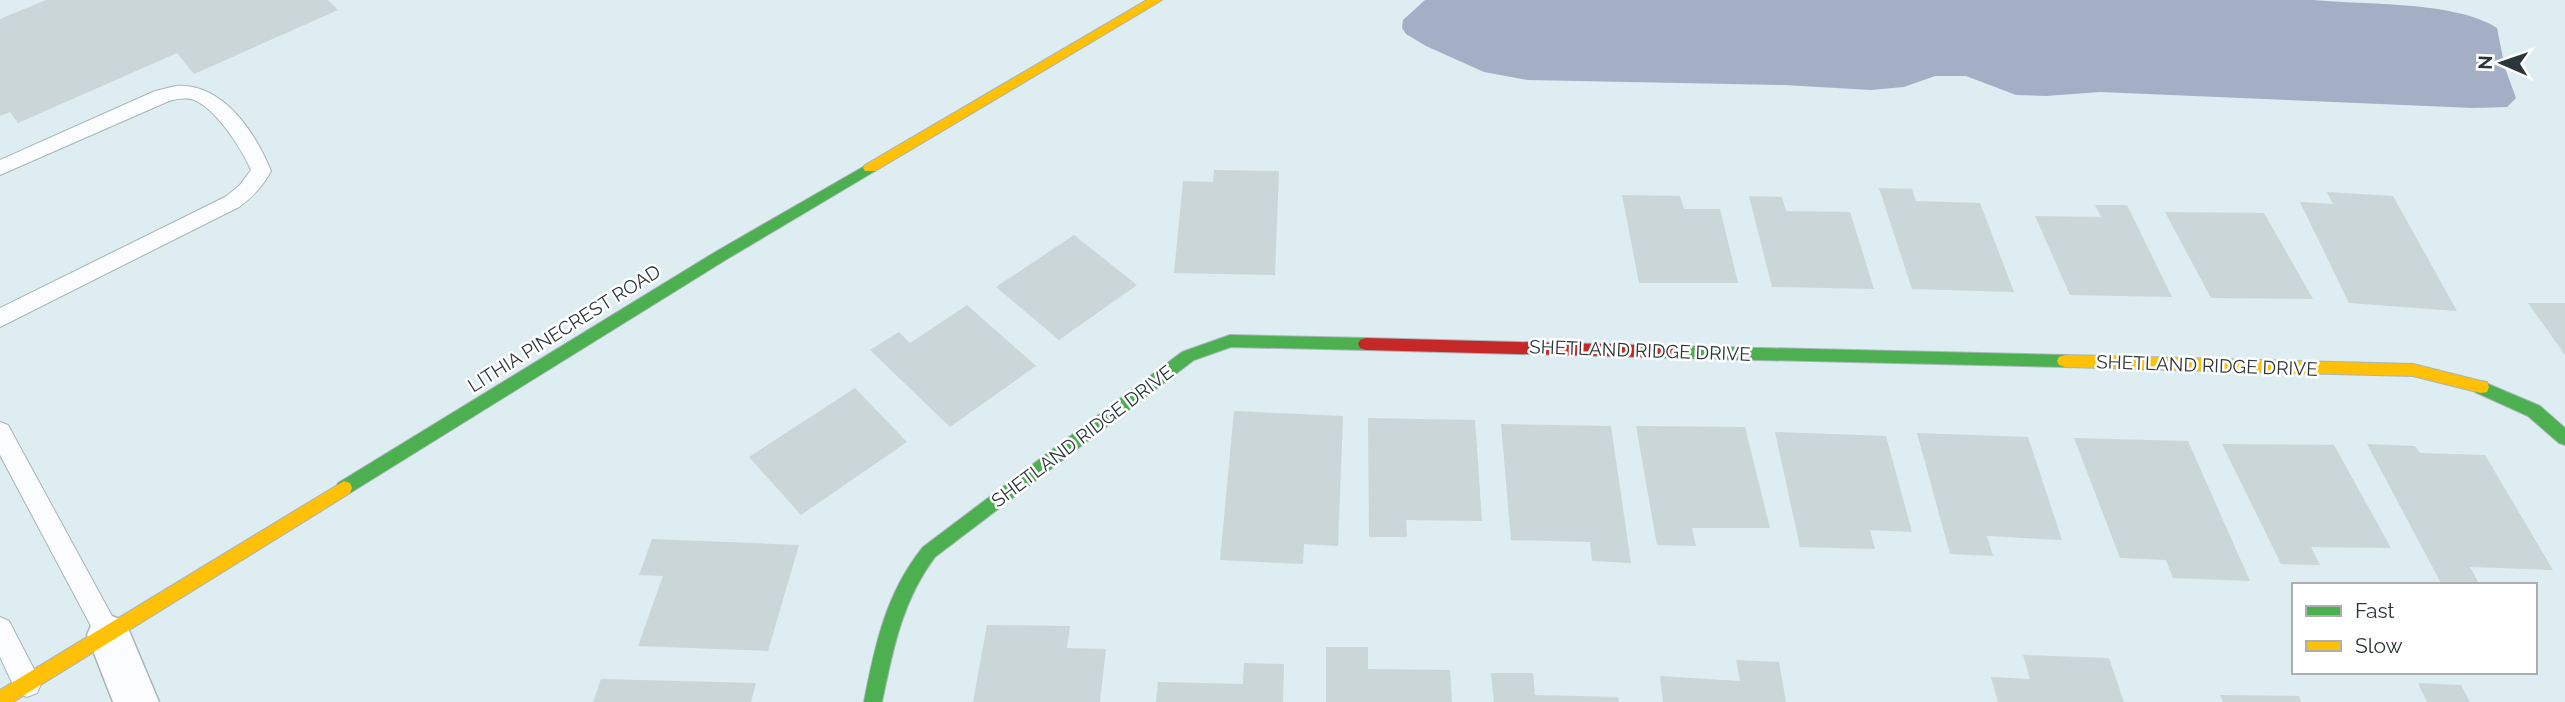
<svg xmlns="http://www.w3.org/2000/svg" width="2565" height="702" font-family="Raleway,sans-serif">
<rect width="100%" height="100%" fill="#deedf1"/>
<path fill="#a4afc6" d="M1425,0h889c50,5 142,1 183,28l8,40 11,30 -9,9 -33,1 -374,-16 -54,4 -30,-1 -50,-19h-31l-31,11 -33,3 -87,-5 -256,-5 -44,-8 -58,-26 -20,-12 -4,-6 1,-8z"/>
<path fill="#cad6d7" d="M46,0h282l10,10 -144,64 -17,-21 -159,70 -8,-11 -10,4v-97z
M1214,170l65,1 -4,104 -101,-2 9,-92 30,1z
M1879,188l33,1 4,12 64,2 34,89 -102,-3z
M2327,192l66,4 64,115 -108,-8 -49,-101 33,2z
M1622,195l58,1 4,13h36l18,74h-99z
M1749,196l33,1 4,14 64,1 24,77 -102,-2z
M2095,205h32l45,92 -102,-2 -35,-79 66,1z
M2165,212l99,1 49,86 -102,-1z
M1074,235l63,50 -78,55 -63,-53z
M2528,303h37v52z
M967,305l69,61 -86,61 -80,-77 29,-18 11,11z
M855,388l52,54 -106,73 -52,-58z
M1234,411l109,5 -5,130 -34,-2 -1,20 -83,-4z
M1368,418l107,2 7,101 -76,-1 1,17h-38z
M1501,424l110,2 20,137 -39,-2 -2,-19 -79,-2z
M1636,426l109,1 25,101h-78l4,18 -39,-1z
M1775,432l111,4 26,96 -42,-2 5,19 -75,-2z
M1917,433l111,4 34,103 -75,-4 6,20 -43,-2z
M2074,438l114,3 62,140 -77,-3 -7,-18 -46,-2z
M2222,444l112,1 57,103 -80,-1 9,18 -39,-1z
M2367,444l48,2 5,7 65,2 68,115 -83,-3 10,18h-38z
M652,539l147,6 -31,106 -130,-5 25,-70 -24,-1z
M987,625l83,1 -3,22 39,1 -6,53h-127z
M1326,647h42v22l82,1 2,32h-126z
M2023,655l86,3 15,44h-126l-7,-25 39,2z
M1736,660l43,2 7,40h-123l-3,-26 80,5z
M1244,663l40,1 -1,38h-127l2,-20 85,2z
M1491,673h42l2,22 83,2 1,5h-125z
M601,679l155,4 -5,19h-158z
M2418,683l43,2 9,17h-43z
M2220,695l79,1 2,6h-78z"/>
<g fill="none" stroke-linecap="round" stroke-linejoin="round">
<g stroke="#a9b4b8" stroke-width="2">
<path id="lane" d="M176,86c47,-3 79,46 95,85 -8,15 -18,26 -32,36l-239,120v-19l225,-111 14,-11 12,-16c-9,-21 -37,-65 -60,-71 -7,-1 -15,0 -22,2l-169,74v-15l155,-69z
M0,422l8,3 110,202 4,8 -4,8 -9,4 -9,-4 -100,-188z
M0,617l9,4 28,54 4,9 -4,9 -10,4 -10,-4 -17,-36z"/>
</g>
<g stroke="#a9b4b8" stroke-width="3">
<path id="street" d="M109,615l16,6 34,81h-46l-26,-67 6,-14z"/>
</g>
<g stroke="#a9b4b8" stroke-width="2">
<path id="fast" d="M870,163l5,2 2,3 -2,3 -148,88 -377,234 -6,2 -6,-2 -2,-5 2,-5 379,-232z
M1230,335l136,3 6,2 2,4 -2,4 -6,2 -135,-3 -37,13 -259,197c-33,44 -42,92 -53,145h-18c11,-57 22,-109 59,-155l259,-195z
M1676,346l389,9 6,2 2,4 -2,4 -6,2 -389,-9 -6,-2 -2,-4 2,-4z
M2481,381l59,25 25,22v17l-6,-2 -31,-27 -53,-24 -2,-5 2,-5z"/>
</g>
<g stroke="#a9b4b8" stroke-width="2">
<path id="slow" d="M1147,0h15l-287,171h-10l-2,-3 2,-3z
M2065,355l348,9 68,17 6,1 2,5 -2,5 -6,1 -68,-17 -348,-9 -6,-2 -2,-4 2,-4z
M344,481l6,2 2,5 -2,5 -337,209h-13v-12z"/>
</g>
<g stroke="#a9b4b8" stroke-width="2">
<path id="jam" d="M1366,338l310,8 6,2 2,4 -2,4 -6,2 -310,-8 -6,-2 -2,-4 2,-4z"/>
</g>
<use href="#lane" fill="#fafcfd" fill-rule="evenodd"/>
<use href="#street" fill="#fafcfd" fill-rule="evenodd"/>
<use href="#fast" fill="#4caf50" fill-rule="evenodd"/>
<use href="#slow" fill="#ffc107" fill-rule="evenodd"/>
<use href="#jam" fill="#c62828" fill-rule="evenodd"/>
</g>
<g text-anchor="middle" stroke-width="5" stroke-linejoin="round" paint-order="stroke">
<g font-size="19" fill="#2c363a" stroke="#fff">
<text transform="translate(564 328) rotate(-32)" y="7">LITHIA PINECREST ROAD</text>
<text transform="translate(1640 350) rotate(2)" y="7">SHETLAND RIDGE DRIVE</text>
<text transform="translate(2207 365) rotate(2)" y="7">SHETLAND RIDGE DRIVE</text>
<text transform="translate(1082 436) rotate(-37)" y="7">SHETLAND RIDGE DRIVE</text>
</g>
</g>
<rect x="2292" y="583" width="245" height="91" fill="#ffffff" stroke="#abafb0" stroke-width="2"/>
<rect x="2306" y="606" width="35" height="10" fill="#4caf50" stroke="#abafb0" stroke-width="2"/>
<text x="2355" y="618" font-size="21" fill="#2c363a">Fast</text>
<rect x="2306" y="641" width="35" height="10" fill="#ffc107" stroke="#abafb0" stroke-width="2"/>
<text x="2355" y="653" font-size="21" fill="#2c363a">Slow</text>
<g transform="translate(2502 63) rotate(272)" stroke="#ffffff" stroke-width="5" paint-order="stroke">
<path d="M0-5L12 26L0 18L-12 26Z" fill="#2c363a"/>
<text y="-10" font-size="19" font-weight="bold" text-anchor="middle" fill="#2c363a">N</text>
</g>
</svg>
